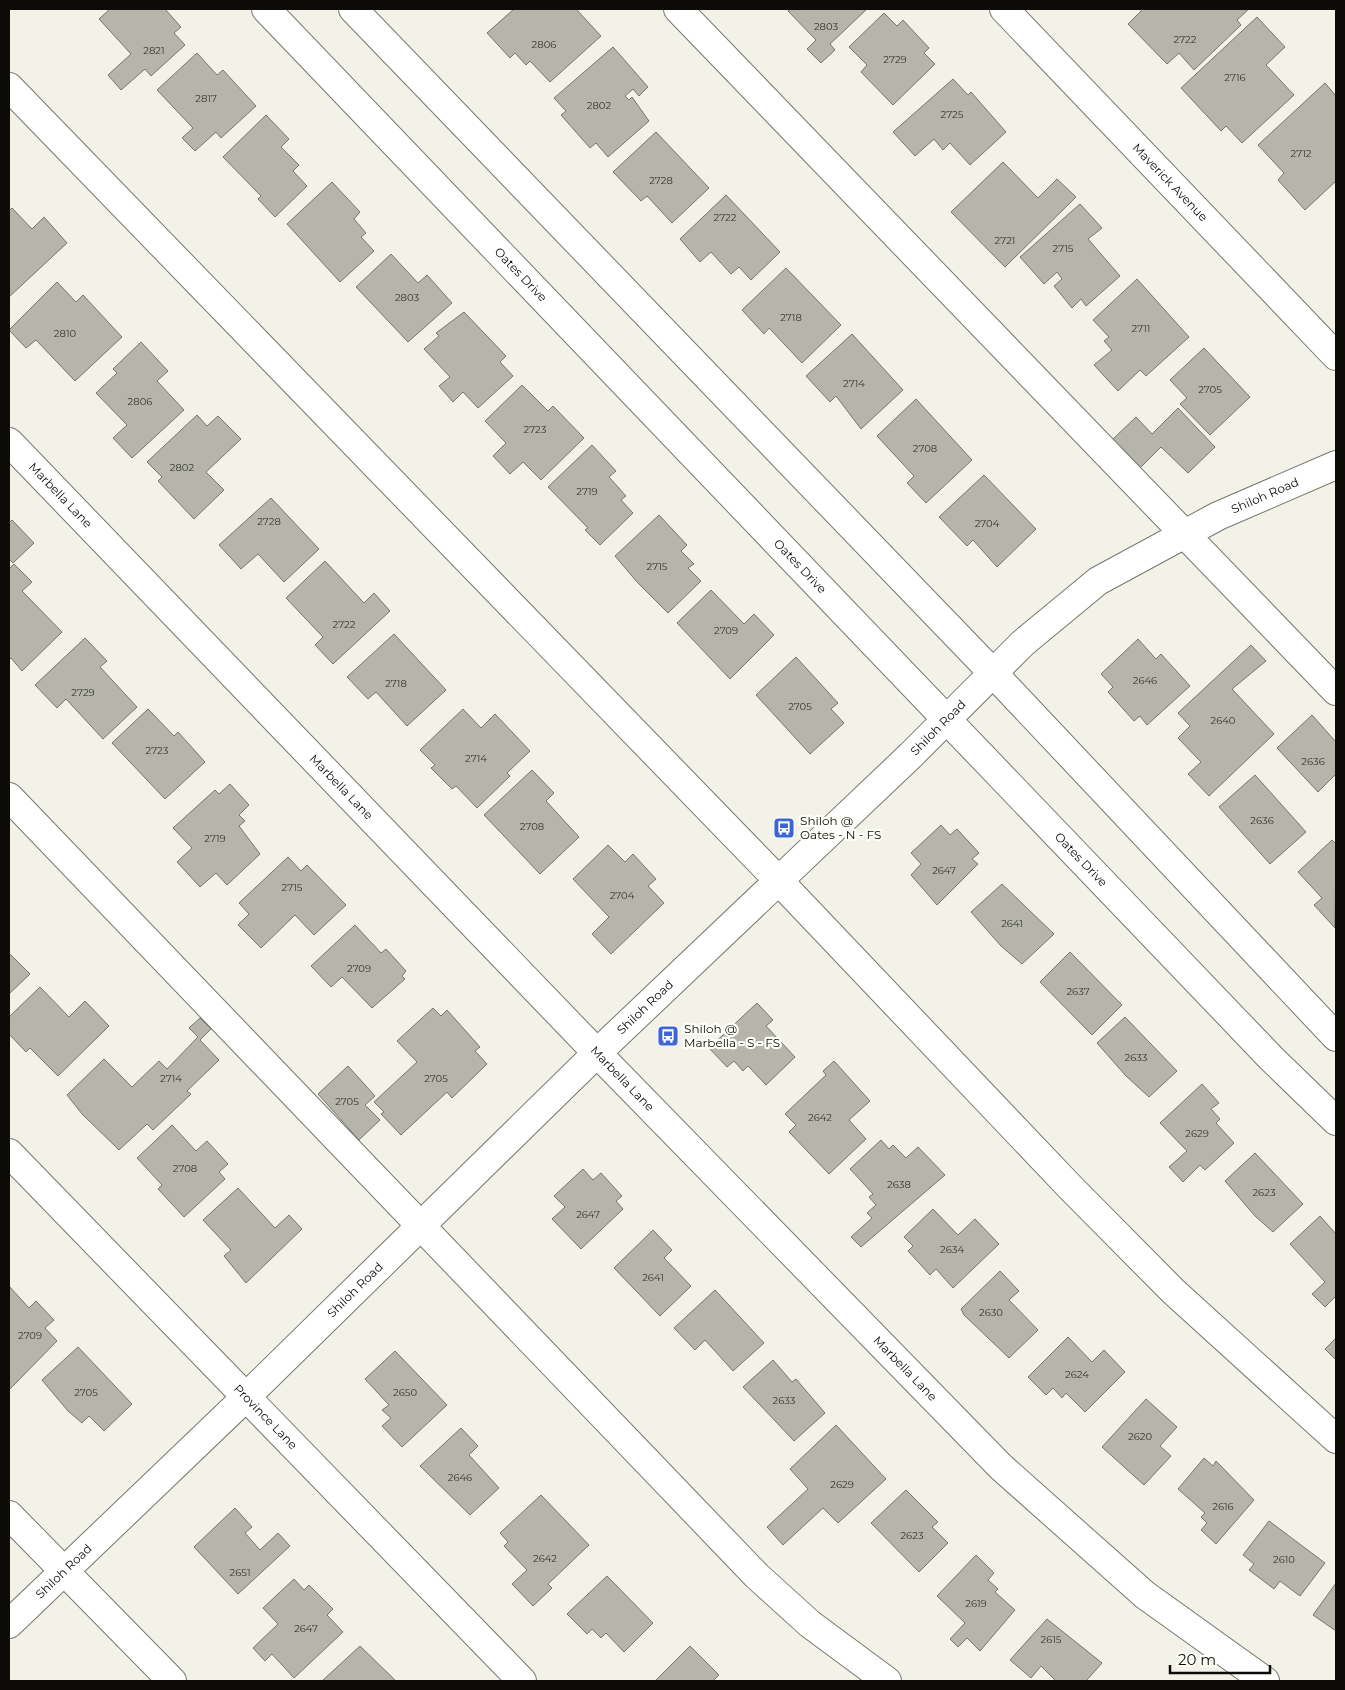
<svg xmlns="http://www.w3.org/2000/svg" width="1345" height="1690" font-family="Montserrat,sans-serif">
<rect width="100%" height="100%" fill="#f2f2e8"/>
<path fill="#b5b5ac" stroke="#76766d" d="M110,9h55l16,18 -7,6 11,12 -34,31 -6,-7 -24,21 -13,-15 23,-21 -32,-35z
M514,9h62l25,27 -51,46 -20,-21 -4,4 -11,-12 -5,5 -23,-25z
M791,9h76l-37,35 5,6 -14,13 -14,-14 9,-9 -28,-29z
M1143,9h106l-12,11 4,5 -47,45 -15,-17 -12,11 -39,-40z
M884,13l13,13 6,-6 26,28 -5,5 11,11 -42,41 -32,-33 6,-7 -18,-18z
M1257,17l28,30 -19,18 28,30 -52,48 -16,-17 -5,5 -40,-43z
M613,47l35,40 -9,9 -6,-7 -8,7 4,4 3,-3 17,24 -41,36 -12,-14 -6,5 -29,-33 5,-4 -12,-13z
M197,53l20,22 6,-5 33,36 -35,32 -5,-6 -21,19 -13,-13 11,-10 -36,-38z
M953,79l15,16 3,-3 35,40 -36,33 -20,-22 -7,7 -9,-11 -19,17 -22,-24z
M1325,83l11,13v85l-31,29 -27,-30 6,-7 -26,-28z
M266,115l23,24 -8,8 18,18 -6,6 14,15 -32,31 -17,-18 3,-3 -38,-39z
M656,132l53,56 -37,35 -25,-27 -6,5 -28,-29z
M1003,162l35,36 19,-19 19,18 -71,70 -54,-55z
M332,182l28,30 -6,7 12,14 -5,4 13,14 -34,31 -53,-58z
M726,195l54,57 -29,28 -12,-13 -8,7 -20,-22 -11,10 -20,-23z
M1080,204l22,24 -14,11 32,37 -34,30 -5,-7 -9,9 -18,-22 8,-7 -5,-7 -13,12 -24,-27z
M12,208l20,21 12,-12 23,26 -58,54v-86z
M391,254l27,29 9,-8 25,28 -44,39 -52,-55z
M786,268l55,57 -39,38 -33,-35 -5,6 -22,-24z
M1137,279l52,58 -43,39 -6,-6 -22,21 -24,-26 18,-15 -8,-9 5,-4 -16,-17z
M57,282l19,20 7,-7 39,42 -47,44 -39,-41 -10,8 -17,-18z
M464,312l42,44 -6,6 13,14 -35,32 -15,-16 -10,10 -14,-16 11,-9 -26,-28 15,-13 -3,-3z
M852,334l51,56 -42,39 -25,-33 -6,6 -24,-26z
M141,342l27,29 -11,10 27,29 -52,48 -19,-20 14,-13 -31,-32 21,-20 -4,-4z
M1204,348l46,49 -40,38 -30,-31 7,-6 -17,-18z
M522,385l26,26 5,-5 31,32 -43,42 -18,-18 -13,12 -17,-18 13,-13 -21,-22z
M916,399l56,61 -46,43 -19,-20 7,-7 -37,-40z
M1178,408l37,39 -27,26 -27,-26 -22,22 -28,-28 25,-24 16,17z
M197,415l10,11 11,-10 23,23 -35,33 18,18 -30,29 -36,-38 4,-4 -15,-15z
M592,445l24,26 -7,6 17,19 -5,4 12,13 -33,32 -15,-15 3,-2 -40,-41z
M984,475l52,54 -39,38 -24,-27 -6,6 -28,-29z
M271,498l48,51 -35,33 -26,-28 -17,15 -22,-24z
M659,515l28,30 -6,6 13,13 -6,4 13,13 -33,32 -31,-31 -22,-26z
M12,520l22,23 -21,20 -4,-4v-36z
M325,561l39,42 10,-10 16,18 -57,53 -18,-19 8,-8 -37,-39z
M14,564l18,18 -10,9 40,41 -40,39 -11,-13 -2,2v-91z
M711,590l33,34 10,-10 20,21 -44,44 -53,-56z
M394,634l52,56 -39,36 -31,-34 -8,7 -21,-22z
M85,638l22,23 -7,6 37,40 -34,32 -37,-40 -9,9 -22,-23z
M1138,639l18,20 5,-5 29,32 -43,39 -7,-9 -6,5 -26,-29 5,-5 -12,-13z
M1251,645l15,16 -34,28 42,45 -65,62 -21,-22 13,-12 -23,-24 12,-12 -12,-13z
M796,657l42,46 -7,6 13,14 -34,31 -54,-59z
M148,709l26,27 4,-4 27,30 -40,37 -53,-56z
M463,709l18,19 14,-14 35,37 -23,22 3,3 -33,32 -21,-22 -4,3 -21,-21 4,-3 -15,-15z
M1312,715l24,27v32l-18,18 -41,-44z
M532,770l22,23 -8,8 33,36 -39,37 -56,-59z
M1255,775l51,57 -36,32 -51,-57z
M230,784l19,21 -10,10 6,6 -6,5 21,28 -33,31 -11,-12 -16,14 -23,-25 15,-14 -19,-20 42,-38 4,4z
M941,825l9,10 7,-6 22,24 -7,6 6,5 -41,41 -26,-30 10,-11 -10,-11z
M1332,840l4,4 -1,84 -21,-23 8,-7 -24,-26z
M608,845l17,17 8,-8 23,25 -8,7 16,17 -53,51 -19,-20 17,-17 -36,-38z
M288,857l13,14 6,-6 39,40 -32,30 -19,-20 -34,33 -23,-23 11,-11 -10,-11z
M1002,884l52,50 -32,30 -21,-18 -30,-34z
M355,925l26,28 5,-4 20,22 -4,5 3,3 -33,29 -30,-31 -11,10 -20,-21z
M1070,952l52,53 -30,30 -52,-53z
M9,953l21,21 -21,20z
M40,987l29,30 16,-16 24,25 -51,50 -28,-28 -4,4 -17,-18v-17z
M757,1003l16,17 -7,6 29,31 -29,28 -18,-19 -5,5 -9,-10 -7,6 -18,-19z
M433,1008l8,8 6,-6 33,37 -5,4 12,13 -35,34 -5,-6 -46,43 -20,-21 3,-2 -10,-10 43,-40 -20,-21z
M1125,1017l52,54 -28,26 -23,-21 -29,-33z
M200,1018l11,11 -11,11 19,20 -32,31 4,3 -38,36 -6,-6 -28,26 -37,-36 -15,-19 37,-36 28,28 27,-26 8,8 31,-32 -9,-9z
M834,1061l36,40 -21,19 17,19 -37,35 -40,-42 7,-7 -11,-11 41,-39 -3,-4z
M348,1066l27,30 -10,9 15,15 -21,20 -41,-46z
M1202,1084l17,19 -8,6 9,10 -4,4 18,20 -29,27 -5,-5 -17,17 -14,-15 18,-16 -27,-28z
M172,1125l24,26 11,-10 21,23 -9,8 6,7 -41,38 -26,-28 4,-4 -25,-27z
M881,1140l8,9 4,-4 13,13 12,-11 27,28 -84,72 -10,-10 21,-19 -5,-5 9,-8 -7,-8 4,-3 -23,-25z
M1255,1153l48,51 -30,28 -18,-16 -30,-35z
M583,1169l10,11 8,-7 21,23 -6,5 7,8 -42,40 -29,-30 13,-12 -11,-11z
M238,1188l37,40 14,-13 13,14 -56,54 -22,-27 7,-6 -28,-30z
M933,1209l25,26 17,-16 24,25 -46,44 -17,-19 -6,6 -22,-24 5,-5 -9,-9z
M1320,1216l16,18v62l-11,11 -13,-13 13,-12 -35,-38z
M653,1230l19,20 -8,8 27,28 -31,30 -46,-48z
M1000,1271l19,20 -10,9 29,30 -29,28 -45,-43 -3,-6z
M9,1286l20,22 7,-7 18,19 -9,8 12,13 -48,49z
M715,1290l49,53 -31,28 -28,-31 -10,10 -21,-22z
M1068,1337l24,25 12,-12 21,22 -40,40 -19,-19 -4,5 -9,-10 -7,7 -18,-18z
M1336,1338v22l-11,-11z
M78,1347l54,57 -28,27 -15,-15 -7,7 -14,-12 -26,-31z
M395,1351l52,54 -45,42 -20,-21 9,-8 -9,-8 7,-5 -24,-26z
M773,1360l19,22 4,-3 29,34 -31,28 -51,-54z
M1146,1399l31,28 -17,19 11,10 -27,29 -42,-38z
M836,1425l50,54 -48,44 -15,-15 -40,37 -16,-18 41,-38 -18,-20z
M461,1428l17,18 -9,9 30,33 -29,27 -50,-49z
M1204,1458l9,8 3,-5 38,39 -38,44 -15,-14 6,-7 -6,-6 4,-4 -27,-24z
M906,1490l32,32 -6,5 16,16 -29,29 -48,-49z
M541,1495l48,50 -41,39 4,4 -19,18 -21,-22 15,-14 -23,-24 4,-4 -8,-9z
M235,1508l17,19 -7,6 15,17 18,-17 12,13 -52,48 -44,-47z
M1269,1521l56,42 -25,33 -20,-15 -6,8 -25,-19 5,-6 -11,-9z
M976,1555l18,18 -6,7 10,9 -3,3 20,18 -35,41 -13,-13 -9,9 -8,-8 15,-16 -28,-27z
M607,1576l46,47 -29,29 -18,-19 -5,5 -9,-9 -5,5 -20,-20z
M294,1579l10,11 5,-5 24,24 -6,6 16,17 -49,46 -22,-24 -7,7 -12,-13 25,-24 -15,-16z
M1336,1583v48l-23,-16z
M1047,1619l55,44 -16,18h-30l-15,-15 -10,12 -21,-18z
M360,1646l36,35h-74z
M690,1646l29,29 -6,6h-58z"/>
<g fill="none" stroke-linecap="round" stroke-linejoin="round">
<g stroke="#77776e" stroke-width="30">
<g id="minor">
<path d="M678,9l658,682"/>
<path id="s1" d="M1004,9l332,347"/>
<path d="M9,87l769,793 292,307 103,104 163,148"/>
<path id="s2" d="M9,442l588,611 404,414 144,128 120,86"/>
<path d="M9,797l748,779 53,48 77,57"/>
<path id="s3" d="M9,1153l513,528"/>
<path d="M9,1515l163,166"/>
<path id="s4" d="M9,1624l237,-227 351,-344 314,-298 112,-112 75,-62 120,-65 118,-51"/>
</g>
</g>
<g stroke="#77776e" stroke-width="30">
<g id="major">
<path id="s5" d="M266,9l1005,1049 65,63"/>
<path d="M353,9l639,663 344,365"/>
</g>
</g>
<use href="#minor" stroke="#fff" stroke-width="28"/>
<use href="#major" stroke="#fff" stroke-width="28"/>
</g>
<defs>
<g id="bus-square" transform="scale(1.125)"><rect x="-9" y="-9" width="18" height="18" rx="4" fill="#3d65d6" stroke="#fffff9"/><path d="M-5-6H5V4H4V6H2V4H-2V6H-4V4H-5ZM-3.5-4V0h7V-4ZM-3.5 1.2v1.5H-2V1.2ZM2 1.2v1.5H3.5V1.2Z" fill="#fff"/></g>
</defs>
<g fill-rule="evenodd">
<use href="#bus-square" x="784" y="828"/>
<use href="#bus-square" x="668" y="1036"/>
</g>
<g text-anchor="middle" stroke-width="4.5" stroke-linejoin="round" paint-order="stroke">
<g font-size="10" fill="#363631">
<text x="826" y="30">2803</text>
<text x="1185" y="43">2722</text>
<text x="544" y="48">2806</text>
<text x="154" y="54">2821</text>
<text x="895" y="63">2729</text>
<text x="1235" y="81">2716</text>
<text x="206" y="102">2817</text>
<text x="599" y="109">2802</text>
<text x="952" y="118">2725</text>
<text x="1301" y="157">2712</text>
<text x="661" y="184">2728</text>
<text x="725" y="221">2722</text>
<text x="1005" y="244">2721</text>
<text x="1063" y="252">2715</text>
<text x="407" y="301">2803</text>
<text x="791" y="321">2718</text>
<text x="1141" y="332">2711</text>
<text x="65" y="337">2810</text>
<text x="854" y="387">2714</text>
<text x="1210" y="393">2705</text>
<text x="140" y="405">2806</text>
<text x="535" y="433">2723</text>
<text x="925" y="452">2708</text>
<text x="182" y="471">2802</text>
<text x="587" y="495">2719</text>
<text x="269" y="525">2728</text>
<text x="987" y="527">2704</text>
<text x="657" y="570">2715</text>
<text x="344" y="628">2722</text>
<text x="726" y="634">2709</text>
<text x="1145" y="684">2646</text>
<text x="396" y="687">2718</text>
<text x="83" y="696">2729</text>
<text x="800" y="710">2705</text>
<text x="1223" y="724">2640</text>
<text x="157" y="754">2723</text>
<text x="476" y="762">2714</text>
<text x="1313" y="765">2636</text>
<text x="1262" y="824">2636</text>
<text x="532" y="830">2708</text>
<text x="215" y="842">2719</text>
<text x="944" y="874">2647</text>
<text x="292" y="891">2715</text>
<text x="622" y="899">2704</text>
<text x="1012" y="927">2641</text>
<text x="359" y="972">2709</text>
<text x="1078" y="995">2637</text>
<text x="1136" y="1061">2633</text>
<text x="171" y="1082">2714</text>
<text x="436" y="1082">2705</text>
<text x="347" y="1105">2705</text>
<text x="820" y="1121">2642</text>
<text x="1197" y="1137">2629</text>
<text x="185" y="1172">2708</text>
<text x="899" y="1188">2638</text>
<text x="1264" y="1196">2623</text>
<text x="588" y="1218">2647</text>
<text x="952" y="1253">2634</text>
<text x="653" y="1281">2641</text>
<text x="991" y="1316">2630</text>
<text x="30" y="1339">2709</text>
<text x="1077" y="1378">2624</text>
<text x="86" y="1396">2705</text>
<text x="405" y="1396">2650</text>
<text x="784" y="1404">2633</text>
<text x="1140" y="1440">2620</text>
<text x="460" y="1481">2646</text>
<text x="842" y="1488">2629</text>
<text x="1223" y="1510">2616</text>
<text x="912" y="1539">2623</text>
<text x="545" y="1562">2642</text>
<text x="1284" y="1563">2610</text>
<text x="240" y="1576">2651</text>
<text x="976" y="1607">2619</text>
<text x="306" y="1632">2647</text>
<text x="1051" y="1643">2615</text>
</g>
<g font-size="12" fill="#0c0b08" stroke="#fffff9">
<text dy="4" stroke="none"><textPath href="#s1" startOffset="240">Maverick Avenue</textPath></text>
<text dy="4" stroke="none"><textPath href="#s5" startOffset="368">Oates Drive</textPath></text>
<text dy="4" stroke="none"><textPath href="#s2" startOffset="74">Marbella Lane</textPath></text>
<text dy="4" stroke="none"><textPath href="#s4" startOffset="1696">Shiloh Road</textPath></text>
<text dy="4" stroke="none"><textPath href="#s5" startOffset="772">Oates Drive</textPath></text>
<text dy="4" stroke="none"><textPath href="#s4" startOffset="1291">Shiloh Road</textPath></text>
<text dy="4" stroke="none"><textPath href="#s2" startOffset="479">Marbella Lane</textPath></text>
<text dy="4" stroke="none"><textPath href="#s5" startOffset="1178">Oates Drive</textPath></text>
<text dy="4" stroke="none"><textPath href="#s4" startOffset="886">Shiloh Road</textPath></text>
<text dy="4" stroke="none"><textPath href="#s2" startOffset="884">Marbella Lane</textPath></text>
<text dy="4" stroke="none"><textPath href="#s4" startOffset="481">Shiloh Road</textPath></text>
<text dy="4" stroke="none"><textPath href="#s2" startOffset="1289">Marbella Lane</textPath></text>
<text dy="4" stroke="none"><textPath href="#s3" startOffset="368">Province Lane</textPath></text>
<text dy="4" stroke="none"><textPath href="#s4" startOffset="76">Shiloh Road</textPath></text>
</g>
<g font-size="12" fill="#0c0b08" stroke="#fffff9" text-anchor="start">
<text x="800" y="825">Shiloh @<tspan x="800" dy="14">Oates - N - FS</tspan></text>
<text x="684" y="1033">Shiloh @<tspan x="684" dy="14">Marbella - S - FS</tspan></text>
</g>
</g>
<rect width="1345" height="1690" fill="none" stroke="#0c0b08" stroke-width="20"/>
<path d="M1170 1665v8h100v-8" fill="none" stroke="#0c0b08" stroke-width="2.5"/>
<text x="1178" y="1665" font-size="15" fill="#0c0b08" stroke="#fffff9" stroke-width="4" paint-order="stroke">20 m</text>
</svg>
